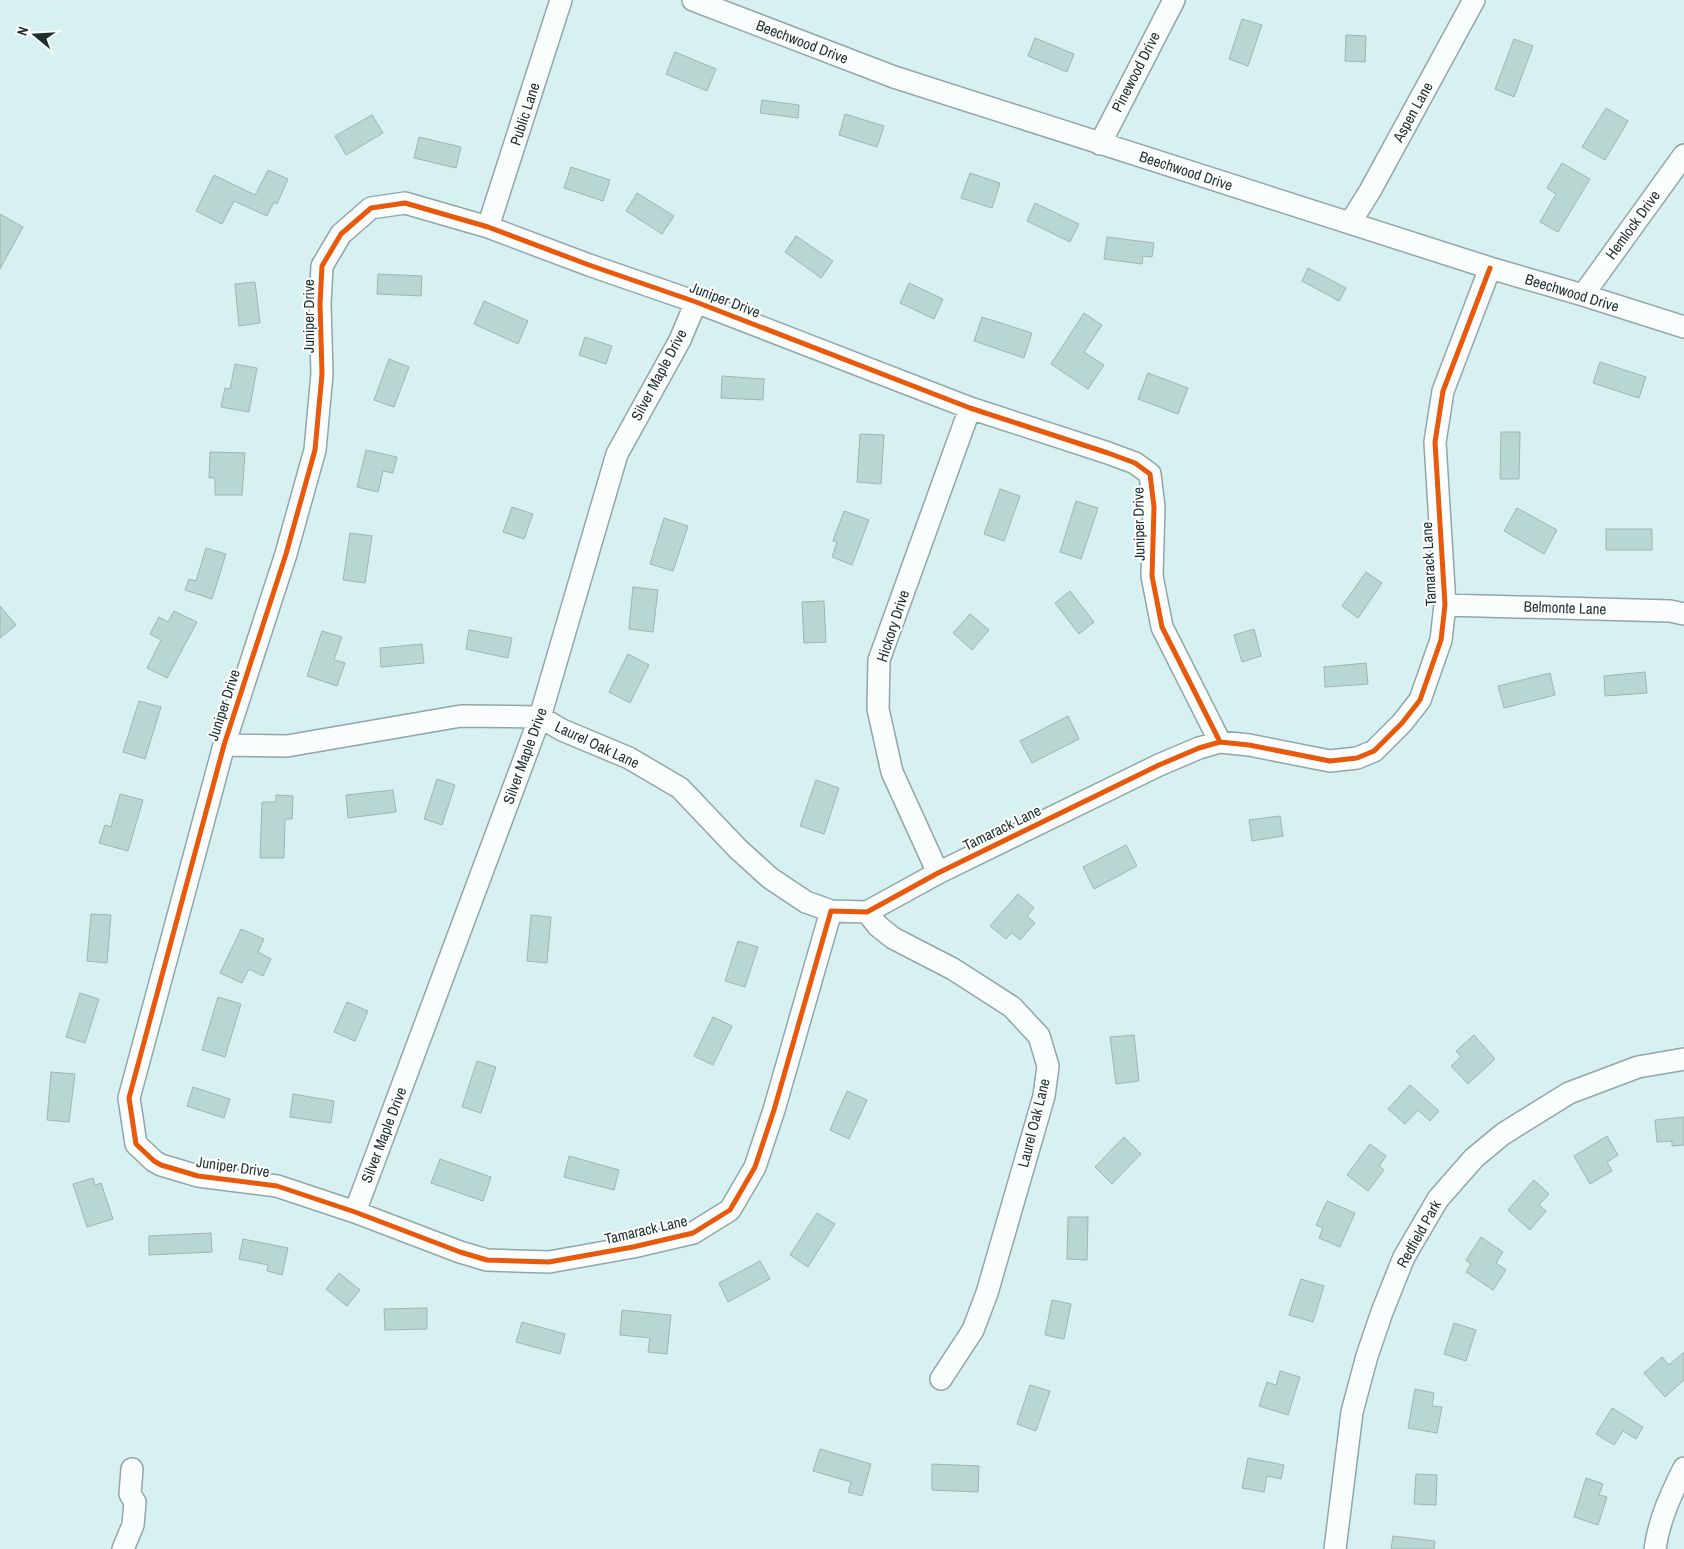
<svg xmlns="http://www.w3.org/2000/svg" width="1684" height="1549" font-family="'Archivo Narrow',sans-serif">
<rect width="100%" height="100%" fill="#d7f0f2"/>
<path fill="#b8d6d2" stroke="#a1b4b3" d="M1242,19l20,6 -14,41 -19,-7z
M1346,35l20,1 -1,26 -20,-1z
M1035,38l39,16 -7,18 -39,-16z
M1514,39l19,7 -19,51 -19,-8z
M675,52l41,17 -9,22 -41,-17z
M762,100l37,5 -1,13 -38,-5z
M1606,108l22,13 -23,39 -23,-13z
M845,114l39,12 -7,21 -38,-12z
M372,115l11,18 -37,22 -11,-19z
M419,137l42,10 -5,21 -42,-10z
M1562,163l28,16 -32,53 -18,-10 16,-28 -9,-6z
M571,167l39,13 -7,21 -39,-13z
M268,170l20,9 -11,25 -3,-2 -7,14 -33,-15 -12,23 -26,-13 18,-36 41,20z
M970,173l30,10 -8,25 -31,-10z
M637,193l37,23 -12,18 -36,-23z
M1035,203l44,21 -9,18 -43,-21z
M0,214l23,13 -23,42z
M796,236l37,25 -12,17 -36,-26z
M1107,237l47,6 -2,14 -9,-1 -1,8 -38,-5z
M1308,268l38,20 -7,13 -37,-20z
M378,274l44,2 -1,20 -44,-2z
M255,282l5,41 -21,3 -4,-42z
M909,283l34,16 -9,20 -34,-16z
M484,301l44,20 -10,23 -44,-20z
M1084,313l18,12 -18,27 20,13 -16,24 -37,-25z
M982,317l50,16 -8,25 -50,-17z
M585,337l27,9 -6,18 -27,-9z
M389,359l20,8 -15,40 -20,-7z
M1600,362l46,15 -7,21 -46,-15z
M235,364l22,4 -8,44 -28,-5 4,-19 5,1z
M1148,373l40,15 -10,26 -40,-15z
M722,376l42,3 -1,21 -42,-2z
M1501,432h19l-1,47h-19z
M860,434l24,1 -3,49 -24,-2z
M366,450l31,7 -4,16 -10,-2 -5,21 -21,-5z
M210,452l35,1 -3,42h-27v-17h-6z
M1000,489l20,7 -16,45 -20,-7z
M1076,501l22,7 -17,51 -21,-7z
M512,507l21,7 -9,25 -21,-7z
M1517,508l40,22 -13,24 -40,-23z
M844,511l25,9 -17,45 -20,-8 5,-15 -4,-1z
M664,518l24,8 -15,45 -23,-7z
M1606,529h46v21h-46z
M350,533l22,3 -7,47 -22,-3z
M206,548l20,6 -14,45 -27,-9 4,-11 7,2z
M1366,572l16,11 -24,35 -16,-12z
M633,587l25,3 -5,42 -24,-3z
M1070,591l24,31 -15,12 -24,-31z
M824,601l2,41 -22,1 -2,-41z
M0,606l16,19 -16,13z
M174,611l23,11 -30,56 -20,-10 14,-28 -11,-6 9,-17 9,5z
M970,614l19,16 -17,20 -19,-17z
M1254,629l7,27 -19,6 -8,-27z
M469,630l43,8 -4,20 -42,-9z
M322,631l20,6 -8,23 11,3 -8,23 -30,-10z
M422,644l2,19 -43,4 -1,-19z
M628,654l21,11 -19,38 -21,-11z
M1366,663l2,21 -43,3 -1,-20z
M1645,672l2,21 -42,3 -1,-20z
M1550,673l5,22 -51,13 -6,-22z
M139,701l22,6 -16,52 -22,-7z
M1068,716l11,23 -47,24 -12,-22z
M437,779l18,6 -13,40 -18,-6z
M816,780l23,8 -15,46 -24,-8z
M393,790l3,22 -48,6 -2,-23z
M120,794l23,6 -15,51 -29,-8 6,-18 6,2z
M276,795l17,1 -1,23h-7l-1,39h-24l2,-56h14z
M1280,816l3,20 -31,5 -3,-21z
M1126,845l11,21 -43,23 -11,-22z
M1018,894l16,14 -7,8 8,7 -15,17 -8,-7 -6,6 -16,-13z
M91,914l20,1 -4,48 -20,-2z
M531,915l20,2 -4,46 -20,-2z
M241,929l23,10 -6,13 13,7 -8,17 -14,-7 -7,14 -22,-10z
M738,941l20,6 -13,40 -20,-6z
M80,993l19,6 -14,44 -19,-6z
M218,997l23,7 -16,53 -23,-7z
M347,1002l21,9 -13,30 -21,-9z
M713,1017l19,9 -19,39 -19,-9z
M1134,1035l5,46 -23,3 -6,-47z
M1474,1035l21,24 -27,25 -17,-18 10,-9 -5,-6z
M477,1061l19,6 -15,46 -19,-6z
M51,1072l24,2 -6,48 -22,-2z
M1410,1085l29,26 -9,10 -12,-11 -13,14 -17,-15z
M193,1087l37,12 -6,19 -37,-12z
M847,1091l20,9 -18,39 -19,-9z
M293,1094l41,7 -3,22 -41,-6z
M1684,1117v28l-12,1v-5l-15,1 -2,-22z
M1607,1136l11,19 -11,7 5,9 -22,13 -16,-28z
M1124,1137l17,17 -29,30 -17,-17z
M1370,1144l16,12 -7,10 5,4 -16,21 -21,-16z
M569,1156l50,14 -5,20 -50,-13z
M440,1159l51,18 -8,24 -52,-18z
M93,1178l2,7 6,-2 12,36 -26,8 -14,-43z
M1534,1180l15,14 -10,11 7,6 -16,19 -22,-20z
M1327,1201l28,12 -15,34 -21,-9 4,-10 -7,-3z
M817,1213l18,11 -27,43 -18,-12z
M1068,1217h20l-1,43 -20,-1z
M211,1233l1,19 -63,3v-19z
M1481,1237l22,15 -7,11 10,7 -13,20 -27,-18 5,-8 -5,-4z
M243,1239l45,9 -6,27 -15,-4 1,-6 -29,-6z
M760,1261l10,18 -42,23 -9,-19z
M339,1273l21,17 -13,16 -21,-17z
M1301,1279l23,7 -11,36 -24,-7z
M1052,1300l19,4 -7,35 -19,-4z
M427,1308v21l-42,1 -1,-21z
M622,1310l49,5 -4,39 -19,-2 2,-14 -30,-3z
M522,1322l43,12 -5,20 -44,-12z
M1454,1323l22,7 -10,31 -22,-7z
M1684,1352v28l-19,17 -21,-24 18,-16 7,8z
M1280,1371l20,6 -12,38 -29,-9 8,-24 9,3z
M1030,1385l20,6 -14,40 -19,-7z
M1415,1389l19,4 -2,13 10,1 -5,26 -29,-5z
M1612,1408l31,19 -7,12 -13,-8 -9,14 -18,-11z
M820,1449l51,15 -9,32 -14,-4 3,-10 -38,-11z
M1248,1458l36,7 -3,14 -14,-3 -3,16 -22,-4z
M932,1464l47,2 -1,26 -46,-2z
M1416,1474l21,1 -1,30 -22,-1z
M1586,1478l17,6 -4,11 8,2 -9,28 -24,-8z
M1393,1536l42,5 -1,8h-43z"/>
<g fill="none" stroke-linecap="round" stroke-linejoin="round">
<g stroke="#92a6a7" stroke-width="24">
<path id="minor" d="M693,0l201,77 596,191 93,27 101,32
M1100,144l74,-144
M1350,223l20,-32 104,-191
M488,227l73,-227
M1583,295l101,-140
M1445,605l225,6 14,3
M1220,742l-58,-115 -10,-51 2,-69 -4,-33 -15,-11 -27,-10 -138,-45 -274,-106 -107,-37 -101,-38 -83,-24 -34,5 -30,26 -19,32 -2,38 2,70 -7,76 -29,104 -62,191 -95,353 7,46 18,17 7,4 37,11 79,10 78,26 105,40 27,8 62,2 84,-15 60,-14 37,-23 25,-43 19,-57 57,-199 36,1 71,-39 221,-108 40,-17 21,-6 29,3 81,16 27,-3 17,-7 28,-28 18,-23 21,-60 4,-35 -10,-163 8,-51 47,-123
M224,745l63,1 174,-30 79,1 22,13 67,28 51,30 58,61 32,29 36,24 25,9
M938,873l-46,-101 -14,-63 1,-49 91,-252
M867,912l11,14 15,12 60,31 59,38 27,29 9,30 -4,30 -57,197 -14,37 -32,49
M355,1212l185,-495 77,-263 63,-114 16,-38
M123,1549l10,-24 2,-23 -5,-8 2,-25
M1335,1549l17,-137 15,-56 15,-44 22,-55 34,-58 36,-41 29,-24 66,-41 69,-26 46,-8
M1655,1549c4,-29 16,-55 29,-81"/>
</g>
<use href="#minor" stroke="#f9fdfd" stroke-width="21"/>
<g stroke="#fff" stroke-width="8">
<path id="cycleway" d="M1220,742l-58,-115 -10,-51 2,-69 -4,-33 -15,-11 -27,-10 -138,-45 -274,-106 -107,-37 -101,-38 -83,-24 -34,5 -30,26 -19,32 -2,38 2,70 -7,76 -29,104 -62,191 -95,353 7,46 18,17 7,4 37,11 79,10 78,26 105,40 27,8 62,2 84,-15 60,-14 37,-23 25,-43 19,-57 57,-199 36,1 71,-39 221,-108 40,-17 21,-6 29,3 81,16 27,-3 17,-7 28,-28 18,-23 21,-60 4,-35 -10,-163 8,-51 47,-123"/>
</g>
<use href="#cycleway" stroke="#e8590c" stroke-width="5"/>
</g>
<g text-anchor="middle" stroke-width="4" stroke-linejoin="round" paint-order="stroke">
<g font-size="15" fill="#1d3031" stroke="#fff">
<text transform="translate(802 42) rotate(21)" y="5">Beechwood Drive</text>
<text transform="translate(1136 72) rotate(-63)" y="5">Pinewood Drive</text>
<text transform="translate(1413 112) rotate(-61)" y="5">Aspen Lane</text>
<text transform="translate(525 114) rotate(-72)" y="5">Public Lane</text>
<text transform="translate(1186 171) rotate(18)" y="5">Beechwood Drive</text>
<text transform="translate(1633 225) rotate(-54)" y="5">Hemlock Drive</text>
<text transform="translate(1572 293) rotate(17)" y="5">Beechwood Drive</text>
<text transform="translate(725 300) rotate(21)" y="5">Juniper Drive</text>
<text transform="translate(309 316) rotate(-90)" y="5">Juniper Drive</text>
<text transform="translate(659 375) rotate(-62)" y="5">Silver Maple Drive</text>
<text transform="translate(1139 524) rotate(-91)" y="5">Juniper Drive</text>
<text transform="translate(1429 564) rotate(-93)" y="5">Tamarack Lane</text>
<text transform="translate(1565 608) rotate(2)" y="5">Belmonte Lane</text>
<text transform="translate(893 626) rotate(-72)" y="5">Hickory Drive</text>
<text transform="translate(224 705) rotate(-72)" y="5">Juniper Drive</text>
<text transform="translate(597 745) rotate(25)" y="5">Laurel Oak Lane</text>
<text transform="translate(525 756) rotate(-70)" y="5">Silver Maple Drive</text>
<text transform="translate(1002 828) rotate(-26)" y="5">Tamarack Lane</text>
<text transform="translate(1034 1123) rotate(-76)" y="5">Laurel Oak Lane</text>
<text transform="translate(384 1135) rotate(-69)" y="5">Silver Maple Drive</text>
<text transform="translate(233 1167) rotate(8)" y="5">Juniper Drive</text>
<text transform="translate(646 1230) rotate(-13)" y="5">Tamarack Lane</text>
<text transform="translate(1419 1234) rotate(-61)" y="5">Redfield Park</text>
</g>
</g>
<g transform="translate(35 35) rotate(288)" stroke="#ffffff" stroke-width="4" paint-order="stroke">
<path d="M0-4L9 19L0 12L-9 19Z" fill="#1d3031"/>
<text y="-8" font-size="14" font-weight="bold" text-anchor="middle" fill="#1d3031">N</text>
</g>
</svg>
